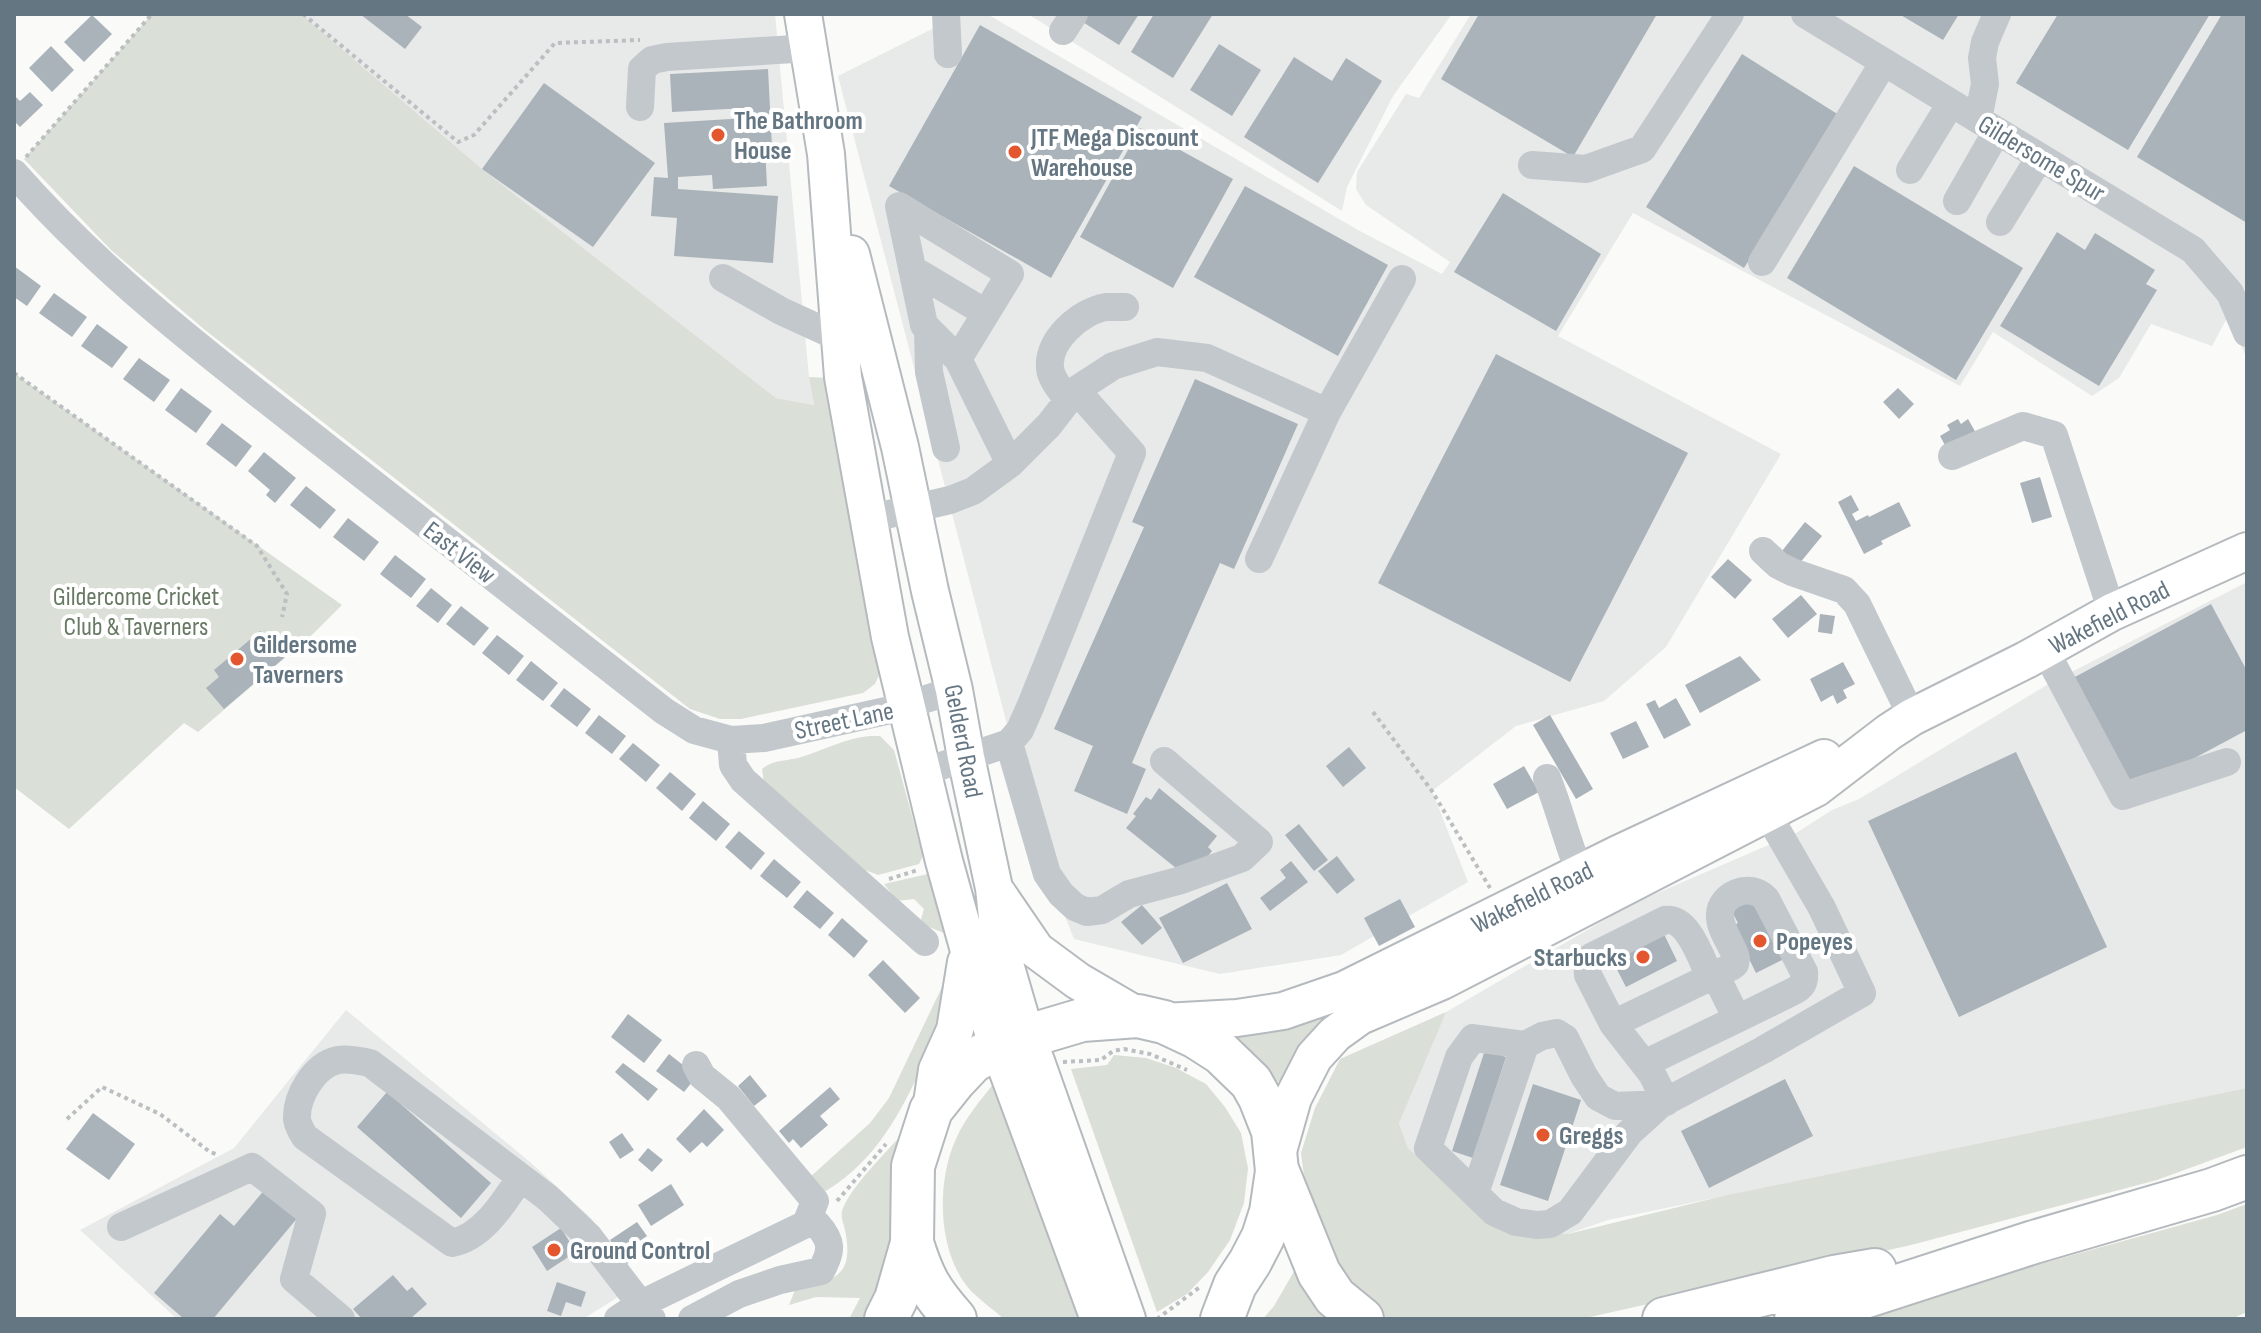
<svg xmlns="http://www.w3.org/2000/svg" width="2261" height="1333" font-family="'Sofia Sans Condensed',sans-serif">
<rect width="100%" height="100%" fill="#fafaf8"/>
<path fill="#e8e9e9" d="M301,14h474l34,363 5,28 -38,-7 -294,-229z
M962,14h25l371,216 84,44 8,-12 -84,-57 -10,-16 1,-17 49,-78 13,4 52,-84h776v345l-19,-43 -16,30 -61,-22 -32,54 -27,18 -99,-64 -33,54 -327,-173 -75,123 223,118 -115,193 -62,54 -88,25 -84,65 36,91 -127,73 -121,19 -146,-35 -33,-84 -203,-779z
M1028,14h424l-59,82 -46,91 -5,24z
M2247,582v506l-639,132 -40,14 -52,-2 -20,-5 -88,-79 -9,-25 31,-78 16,-33 186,-108 164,-71 36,-23 27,-11 191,-116z
M346,1010l184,152 61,56 48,66 -56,35h-406l-97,-89 154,-82z"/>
<path fill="#dadfd7" d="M152,14h149l181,155 294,229 38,7 -5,-28 19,1 52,295 -5,11 -12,9 -122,26h-21l-30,-10 -485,-379 -94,-80 -87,-91z
M14,373l328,232 -27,27 -117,100 -14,-9 -115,106 -55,-42z
M870,736h10l14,14 29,106 -4,8 -41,11 -13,-5 -101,-87 -2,-14c11,-9 23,-8 36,-11 24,-7 47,-20 72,-22z
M928,874l16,59 -20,-8 -3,-6 3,-10 -10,-10 -17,2 -13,-17z
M1383,985l-101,97 -23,-2 -53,-46z
M942,987c2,31 -9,56 -22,84 -24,51 -50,96 -101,124l-10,-17 61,-55 19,-25z
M1446,1012l-47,111 9,25 88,79 72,7 155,-38 524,-108v59l-90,33 -246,65 -330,74h-194l-45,-38 -34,-75 -7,-53 14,-45 25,-49z
M1114,1055l32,3 30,10 30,16 19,23 16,26 7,35 -4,35 -14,37 -22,32 -21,22 -30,18 -86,-243 36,-4z
M994,1083l89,236h-79c-10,-9 -23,-18 -33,-28 -34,-37 -35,-109 -15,-152 9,-21 24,-38 38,-56z
M903,1133l-11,108 -14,46 -15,32h-14l11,-21 -44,-1 -27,8 6,-15c38,-10 60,-12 50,-60 -2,-9 -6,-15 -1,-24 12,-25 40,-51 59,-73z
M2247,1204v108l-16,7h-390l376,-104z
M1296,1268l40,51h-73l11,-13z"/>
<path fill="#aab3b9" d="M360,14h45l17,13 -17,22z
M1081,14h58l-20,31 -41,-26z
M1154,14h59l-40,64 -42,-26z
M1479,14h178l-84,143 -132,-78z
M1899,14h60l-16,26z
M2058,14h152l-82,136 -112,-67z
M2222,14h25v209l-110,-66z
M92,15l20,19 -28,28 -20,-20z
M980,25l162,92 -91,161 -162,-92z
M1219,44l42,26 -29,46 -42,-26z
M51,46l23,24 -22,22 -23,-24z
M1742,54l97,61 -95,153 -98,-61z
M1294,57l38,24 14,-23 36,23 -64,102 -74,-46z
M768,69l4,78h-7l2,39 -54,3 -1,-14 -34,2v12l100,7 -5,67 -99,-7 3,-38 -26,-2 3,-39 14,1 -4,-55 83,-5 -1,-10 -74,4 -2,-38z
M544,83l111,80 -62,84 -111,-78z
M30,92l13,13 -23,22 -6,-6v-26l6,6z
M1140,128l93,51 -60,109 -93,-51z
M1854,166l169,102 -67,112 -169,-102z
M1245,186l143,79 -50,91 -144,-79z
M1503,193l98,61 -45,77 -102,-59z
M2057,232l28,18 10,-17 60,37 -9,14 11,6 -58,96 -99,-60z
M14,266l27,20 -14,20 -13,-9z
M54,293l33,24 -15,20 -33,-24z
M97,324l31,23 -16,21 -31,-22z
M1496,354l192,99 -118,229 -192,-99z
M139,358l31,22 -16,22 -31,-23z
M1195,379l103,45 -64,145 -14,-6 -74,167 -14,33 14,6 -19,45 -53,-23 19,-45 -39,-17 90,-202 -12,-5z
M181,388l31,23 -16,22 -31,-23z
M1898,388l16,16 -15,15 -16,-17z
M1958,419l3,5 7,-5 8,14 -29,16 -7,-13 10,-6 -3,-5z
M222,423l30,23 -16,21 -30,-23z
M264,452l32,26 -21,25 -9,-8 4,-5 -22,-19z
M2040,477l12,40 -20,6 -12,-40z
M306,486l30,24 -16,19 -30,-24z
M1851,495l8,15 -7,4 4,7 12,-6 1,2 30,-15 12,24 -30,15 2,3 -19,10 -26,-52z
M348,518l31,24 -15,19 -31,-24z
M1805,522l17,14 -23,28 -17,-13z
M395,555l31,24 -15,19 -31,-24z
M1728,559l24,21 -17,19 -24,-22z
M431,588l21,17 -14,18 -22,-17z
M1801,595l16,19 -29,24 -16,-19z
M2211,604l36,67v59l-114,61 -60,-113z
M461,606l28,22 -15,18 -28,-22z
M1820,614l15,2 -3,18 -14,-2z
M260,631l24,27 -60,51 -18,-21 13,-11 -5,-7z
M497,635l27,21 -15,19 -27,-22z
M1740,656l21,24 -61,33 -15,-28z
M531,661l27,22 -15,18 -27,-21z
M1843,662l12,22 -12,6 4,8 -10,6 -4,-9 -12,7 -11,-23z
M564,688l27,21 -14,18 -27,-21z
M1676,698l15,27 -27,14 -18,-35 9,-4 4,8z
M599,715l27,21 -14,18 -27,-21z
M1550,715l43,74 -17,10 -43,-74z
M1636,721l13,26 -26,12 -13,-26z
M633,743l27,22 -14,17 -27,-23z
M1349,747l17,21 -23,19 -17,-21z
M2016,752l91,195 -148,70 -91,-196z
M1524,766l15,26 -32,17 -14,-25z
M670,772l26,22 -14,17 -26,-23z
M1159,788l58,48 -9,11 4,4 -13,16 -13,9 -60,-48 10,-12 -3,-2 13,-17 5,3z
M703,801l27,23 -14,17 -27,-23z
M1299,824l29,36 -14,11 -29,-36z
M739,831l26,22 -14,17 -26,-23z
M1337,856l18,24 -18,14 -19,-23z
M774,859l27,23 -14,16 -27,-22z
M1291,861l17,21 -38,29 -10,-13 26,-20 -6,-8z
M1227,883l25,46 -69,34 -24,-45z
M807,890l27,23 -14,16 -27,-22z
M1752,893l36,64 -32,16 -23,-47 5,-3 -10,-19z
M1400,899l15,28 -36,19 -15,-28z
M1142,905l20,23 -20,17 -21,-23z
M842,918l26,23 -14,17 -26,-23z
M1661,928l16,33 -51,26 -17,-33z
M883,960l37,38 -15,15 -37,-38z
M628,1014l34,26 -18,23 -33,-26z
M1485,1050l21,7 -33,101 -21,-7z
M669,1054l28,22 -13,16 -28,-21z
M623,1063l35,26 -10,12 -33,-29z
M750,1075l17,21 -13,10 -16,-20z
M1785,1079l28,57 -104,52 -28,-57z
M1533,1084l48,16 -33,101 -48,-16z
M830,1087l10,12 -20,17 8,9 -27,23 -8,-9 -4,4 -10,-12z
M387,1092l104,91 -30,35 -104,-91z
M704,1109l20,21 -17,17 -5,-5 -12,11 -14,-14z
M93,1113l42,31 -26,36 -43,-31z
M622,1133l12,17 -14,9 -11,-17z
M648,1148l15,12 -11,12 -14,-12z
M671,1184l13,21 -33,21 -13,-21z
M266,1188l33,28 -86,103h-29l-30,-26 66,-79 14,12z
M637,1222l10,14 -16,11 7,9 -11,8 -17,-24z
M561,1228l15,24 -29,19 -15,-24z
M393,1275l14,16 5,-4 15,17 -17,15h-48l-9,-10z
M557,1282l29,10 -5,15 -15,-5 -5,14 -14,-5z"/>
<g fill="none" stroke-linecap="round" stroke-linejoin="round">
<g stroke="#b5babe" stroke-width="40">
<path id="major" d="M803,14l23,140 17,223 47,260 54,224 43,154 112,304
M851,254l49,193 30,144 24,99 12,67 28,131 6,59 21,72 106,300
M997,893l39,57 42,31 60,35
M1164,1022l73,-4 46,-7 61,-21 272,-135 208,-97
M931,1110l6,-40 18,-40 11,-68
M1276,1158l17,-60 21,-41 21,-23 25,-18 82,-35 374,-193 73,-56 23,-15 114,-57 86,-48 135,-61"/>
</g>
<g stroke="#b4b9bd" stroke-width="46">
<path id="highway" d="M1278,1172l41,101 16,24 27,22
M912,1243c11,35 18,48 43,76
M886,1319l10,-20 16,-56 1,-77 18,-56 24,-30 17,-18 26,-16 30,-10 54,-16 56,-4 26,6 32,15 25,16 30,29 9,16 13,33 4,40 -6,41 -8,25 -13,25 -15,23 -13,34
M1664,1319l170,-42 41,-7
M1796,1319l238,-77 178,-52 35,-13"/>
</g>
<path stroke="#bbbfc2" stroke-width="4" stroke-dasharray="4 4" stroke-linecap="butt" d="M303,14l155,128 16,-7 81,-92 85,-3
M26,157l126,-143
M14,373l243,173 30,48 -5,23
M1373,712l59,79 58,97
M889,879l29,-9
M1063,1062l38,-2 12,-9 11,-2 26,5 37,16
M67,1119l35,-32 58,27 50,38 9,3
M837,1201l49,-57
M1157,1319l43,-32"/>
<path stroke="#c3c8cc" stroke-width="28" d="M946,14l2,40
M1805,14l388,236 37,43 17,40
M1063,31l11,-17
M640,107l2,-38 10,-9 15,-3 143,-9
M1978,119l7,-35 -3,-26 3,-16 12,-28
M1532,165l54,4 56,-20 88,-135
M1910,170l41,-67
M14,173c91,104 201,187 310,272 113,89 226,178 340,266l30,19 37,10 33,-2 131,-29 59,-19
M1957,201l40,-70
M2000,222l40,-65
M1762,262l122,-200
M912,269l74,44
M723,278l58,33 59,27
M928,329l1,43 17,76
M958,359l52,-85 -111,-68 25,119 34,34 52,105
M1068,400c-6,-9 -17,-20 -18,-32 -3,-28 31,-57 56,-61 6,0 13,0 19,0
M1327,412l75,-133
M1952,456l71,-30 31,9 58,177
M868,519l82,-19 23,-9 37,-27 39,-39 27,-35 37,-24 44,-14 50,6 120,54 -68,147
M1763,551l15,14 14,7 52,18 13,14 55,113
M2045,650l78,146 104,-34
M731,740l2,25 10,15 182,162
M1009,743l11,-13 11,-25 101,-252 -56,-63
M923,772l86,-29 38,131 14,20 14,13 12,5 15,-2 27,-16 49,-13 64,-23 17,-16 -95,-81
M1547,778c13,32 20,64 33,95
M1613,1024l-25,-49 -1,-13 4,-5 74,-37c24,-3 36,39 45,57
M1525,1045l-52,-7 -14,19 -31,91 66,64 22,10 21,3 13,-1 20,-12 59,-79 32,-29
M1644,1064l93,-45 -22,-45
M696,1065l6,11 27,22 86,103 -9,23
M1666,1102l-14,-28 -39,-50 118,-57 4,-3 1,-6c-4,-14 -16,-28 -16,-42 -1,-21 30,-35 46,-17l38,73c1,11 -2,15 -12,20l-55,27
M520,1178c-16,24 -37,59 -68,65l-147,-106c-4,-6 -7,-11 -8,-18 -1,-22 17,-54 41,-59 11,-2 21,1 32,3l178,135 41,39 63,82
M1475,1193l50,-148 17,-9 15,-3 8,5 19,38 14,21 17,9 46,-2 102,-54 99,-57 -40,-85 -55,-95
M121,1227l131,-60 60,47 -18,65 47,40
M618,1319l23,-15 165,-80h11c16,18 15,27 4,47l-41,9 -41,14 -47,25"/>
<use href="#major" stroke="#fff" stroke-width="36"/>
<use href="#highway" stroke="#fff" stroke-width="42"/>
</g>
<g fill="#e4572e" stroke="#fff" stroke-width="3">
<circle cx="718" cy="135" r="8"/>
<circle cx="1015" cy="152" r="8"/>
<circle cx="237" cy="659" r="8"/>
<circle cx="1760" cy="941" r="8"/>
<circle cx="1643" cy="957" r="8"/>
<circle cx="1543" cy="1135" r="8"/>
<circle cx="554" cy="1250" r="8"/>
</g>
<g text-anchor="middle" stroke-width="8" stroke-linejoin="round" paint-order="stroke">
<g font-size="26" font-weight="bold" fill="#657683" stroke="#fff" text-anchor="start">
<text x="734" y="129">The Bathroom<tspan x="734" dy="30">House</tspan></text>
<text x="1031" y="146">JTF Mega Discount<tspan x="1031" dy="30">Warehouse</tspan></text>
<text x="253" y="653">Gildersome<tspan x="253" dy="30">Taverners</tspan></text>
<text x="1776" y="950">Popeyes</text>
<text x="1627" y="966" text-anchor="end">Starbucks</text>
<text x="1559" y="1144">Greggs</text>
<text x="570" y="1259">Ground Control</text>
</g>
<g font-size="26" fill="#657683" stroke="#fff">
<text transform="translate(2042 158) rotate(31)" y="9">Gildersome Spur</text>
<text transform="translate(460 552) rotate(38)" y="9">East View</text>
<text transform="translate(2109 617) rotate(-27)" y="9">Wakefield Road</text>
<text transform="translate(844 720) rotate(-12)" y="9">Street Lane</text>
<text transform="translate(964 741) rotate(79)" y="9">Gelderd Road</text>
<text transform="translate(1532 897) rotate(-26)" y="9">Wakefield Road</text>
</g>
<g font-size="26" fill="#687a64" stroke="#fff">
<text x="136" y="605">Gildercome Cricket<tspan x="136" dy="30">Club &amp; Taverners</tspan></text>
</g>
</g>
<rect width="2261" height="1333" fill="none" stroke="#657683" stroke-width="32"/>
</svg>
